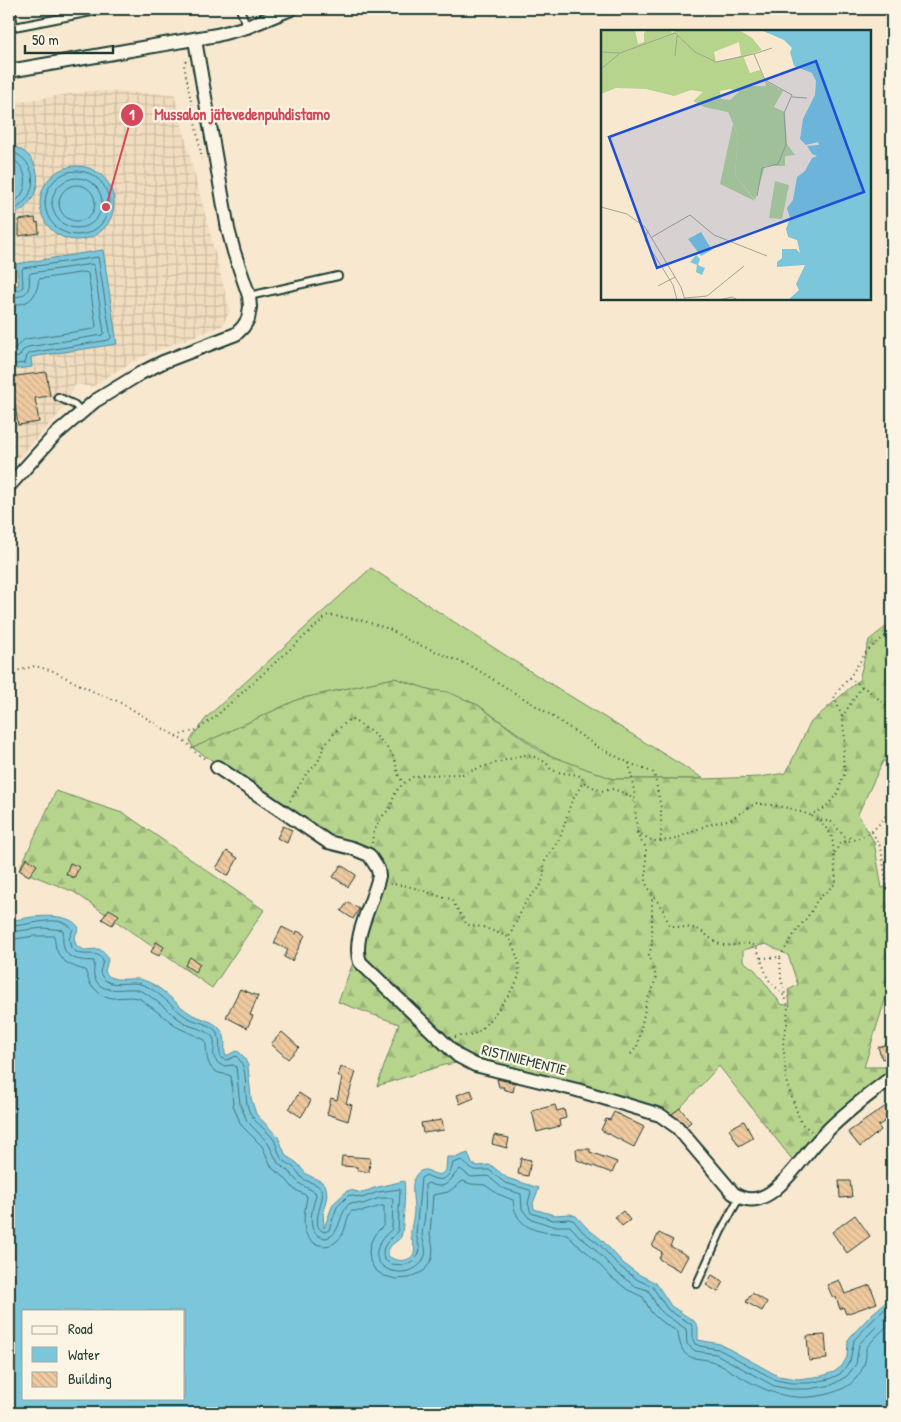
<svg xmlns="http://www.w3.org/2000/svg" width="901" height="1422" font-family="'Patrick Hand',sans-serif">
<defs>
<pattern id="industrial-grid" width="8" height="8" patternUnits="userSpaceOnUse" patternTransform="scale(1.25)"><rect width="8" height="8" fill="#f1dcbe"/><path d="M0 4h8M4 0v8" fill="none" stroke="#cebea4"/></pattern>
<pattern id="forest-firs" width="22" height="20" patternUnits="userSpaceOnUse" patternTransform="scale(1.25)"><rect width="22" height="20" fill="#b7d48d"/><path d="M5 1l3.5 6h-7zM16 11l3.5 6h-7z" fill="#9db77a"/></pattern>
<pattern id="building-back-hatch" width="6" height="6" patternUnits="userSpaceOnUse" patternTransform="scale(1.25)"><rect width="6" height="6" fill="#efc99f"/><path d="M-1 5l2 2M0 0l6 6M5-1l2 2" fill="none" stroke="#ccae8a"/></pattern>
</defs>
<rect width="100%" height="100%" fill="#f8e8d0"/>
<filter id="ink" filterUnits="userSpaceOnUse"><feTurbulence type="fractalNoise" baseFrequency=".02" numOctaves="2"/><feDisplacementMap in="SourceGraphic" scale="10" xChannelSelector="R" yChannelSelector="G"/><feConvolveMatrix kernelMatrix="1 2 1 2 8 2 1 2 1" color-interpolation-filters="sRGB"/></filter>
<g filter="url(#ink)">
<path fill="url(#industrial-grid)" d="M90,91l84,3 56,217 -8,15 -62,23 -26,12 -24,14 -18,12 -16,-3 -15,28 -52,55v-364z"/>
<path fill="#b7d48d" stroke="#6b8860" d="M371,568l154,100 179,111h-91l-65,-24 -70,-50 -84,-27 -95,21 -106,49 -3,-8 17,-23z"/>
<path fill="url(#forest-firs)" stroke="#6b8860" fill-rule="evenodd" d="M892,622v141l-9,-2 -25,53 16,28 8,46 10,-3v93l-28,89h28v7l-96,86 -5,-2 -72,-92 -39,42 -11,8 -206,-54 -19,3 -67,21 22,-62 -61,-22 15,-39 5,-21 19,-62 -9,-21 -17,-8 -158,-103 106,-49 95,-21 37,12 17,2 30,13 63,47 72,27h91l55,-2 27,-4 24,-50 49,-43 10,-40zM766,944l22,11 10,30 -10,5 2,16 -9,-2 -26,-34 -12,-9v-11z
M56,791l69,23 139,96 -52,78 -138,-96 -55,-22z"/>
<path fill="#7cc6dc" stroke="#578f99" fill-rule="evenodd" d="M9,145c39,9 37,59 0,72z
M40 203a37 37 0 1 1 74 0a37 37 0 1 1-74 0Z
M103,250l14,94 -86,13 1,10 -23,3v-83l10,-2 -3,-21z
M32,917c14,-1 39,-3 47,11l-5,10 2,7 8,5 15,-1 6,4 3,7 -3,11c6,14 26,5 38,9 20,6 32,25 50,35 9,4 21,6 27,14 7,7 4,17 5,25l1,2 10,-5 3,1 5,5 4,9 3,32 5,16 22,23 8,19 11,7 9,11 16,8 4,5 1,9 -4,17 1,15 9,-24 14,-13 3,-1 12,3 12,-5 30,-7c2,5 -1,53 -3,56 -6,7 -13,7 -13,18 5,7 23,8 26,-2 2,-5 -2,-11 -3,-16 -1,-9 3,-18 3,-27 0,-10 -4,-26 2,-35 3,-4 6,-5 10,-5 8,2 12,9 20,0l1,-13h10l11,-4 4,11 6,2 11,-1 3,1 15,12 32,10 -6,15 1,6 20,6 16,-1 6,2 11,12 15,12 21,23 15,11 18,9 15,23 23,15 4,6v13l22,4 58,32 20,3 24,-3 12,-4 8,-6 5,-9 1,-16 2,-4 23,-24 19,-16v116h-883v-492zM24,1311h160v87h-160z"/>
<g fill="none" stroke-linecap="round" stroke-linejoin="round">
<path stroke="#447477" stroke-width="1" d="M9,151c32,9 31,50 0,61
M9,157c22,10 22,39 0,48
M45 203a32 32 0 1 1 64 0a32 32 0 1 1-64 0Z
M52 203a25 25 0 1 1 50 0a25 25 0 1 1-50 0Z
M59 203a18 18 0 1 1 36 0a18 18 0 1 1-36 0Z
M9,291l10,-1 4,-3 -1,-17 1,-2 75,-11 13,81 -2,2 -79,13 -3,3 -2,7 -16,2
M9,298c17,-2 22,-5 20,-23l2,-2 61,-9 2,2 10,67 -2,2 -74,12 -6,4 -3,6 -10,2
M9,305c11,0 23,-2 27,-14 2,-4 2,-8 3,-12l47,-7 2,2 8,52 -2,3 -68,10c-7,3 -10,11 -17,12
M9,926c19,1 48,-14 64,3l-4,10 2,9c13,13 26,-1 32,13l-3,11c6,19 26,8 41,12 18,6 31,24 47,34 9,4 22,6 28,13 6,8 2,18 5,27l6,2 9,-4c15,13 6,38 13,55 5,11 15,17 23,26 5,6 5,14 9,21 4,4 9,6 12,9 4,3 6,8 10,12 6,4 16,4 19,12 3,10 -14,37 3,41l4,-2 8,-23 12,-12 13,3 16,-6 22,-3 -2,43c-9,8 -18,14 -14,27l6,5 14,1 7,-2 7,-7 2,-6 -4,-16 5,-56 5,-3c15,8 23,6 27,-12l9,-3c11,13 12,10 27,10l16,13 25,7 1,2 -3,11 3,10 22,7 16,-1 5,2 9,11 15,11 21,23 19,14 14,6 16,24 23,14 2,5v11l2,4 5,2 18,3 58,31 15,3h18l20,-4 11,-5 10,-13 4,-21 22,-23 16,-14
M9,932l34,-4 20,2c1,4 -1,7 0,12 1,19 18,18 31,19 1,5 -1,10 0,15 6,19 25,12 40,13 6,1 12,4 17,8 13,9 23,20 37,28 7,3 19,5 24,11 7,10 -6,22 11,30l11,-1 2,2 4,37 7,17 21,22 10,20 11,9 11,12 15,8 1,3c-4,14 -12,41 10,43 16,-4 11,-23 24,-35l13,1 16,-6h14l-1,31c-44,39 20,58 32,29 4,-8 -1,-15 -2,-23 0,-7 3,-15 3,-23 1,-9 0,-18 0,-27l3,-2c20,9 21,-4 32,-14l11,8 17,-1 14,12 19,6 1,15 7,9 23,8h18l9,10 15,12 21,23 20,15 13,4 10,18 6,6 22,15 1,15 8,7 21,3 58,32 16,3h19l23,-4 15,-9 9,-12 3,-20 33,-33
M9,940l25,-4h20c1,3 1,8 2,12 4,14 17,19 29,22l5,14 11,11 11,3 18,-1 9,1 40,30 26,12c3,12 -1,27 14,33 4,1 8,1 12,3l2,29 8,20 21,21 10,22 12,9 10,12 13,7c-2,16 -10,44 13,49 6,2 13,0 18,-5 9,-8 7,-20 13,-29h13l17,-5h3v19l-9,9 -4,8 -2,9 1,10 5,9 9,6 13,3 12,-1 15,-7 8,-12 1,-11 -3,-14 3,-39 15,-3 15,-11 8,3 14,1 13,9 15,6c1,5 1,11 4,15 9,18 33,18 50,19l7,8 14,11 23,24 17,13 15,7 8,15 8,8 19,12c4,37 20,20 42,33 36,20 60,39 104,30 12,-3 25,-7 33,-18 5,-6 8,-13 9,-21 0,-2 0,-5 0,-7 2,-5 22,-24 26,-28"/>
</g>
<path fill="url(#building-back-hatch)" stroke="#1f3d34" d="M35,218l1,5 2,-1 1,11 -20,3v-16z
M46,372l4,24 -15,2 4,24 -21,3 -4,-28 -5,1v-21z
M283,826l9,4 -5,13 -10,-5z
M227,851l11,7 -10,18 -12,-8z
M27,858l10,7 -8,11 -10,-6z
M70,863l9,4 -5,11 -8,-4z
M341,865l15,10 -8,12 -15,-10z
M348,902l11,7 -6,10 -12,-8z
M109,909l10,6 -7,10 -10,-6z
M282,927l14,7 1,-3 8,4 -13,26 -8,-4 4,-7 -14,-7z
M156,942l8,5 -5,9 -8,-4z
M190,957l10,7 -5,8 -10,-7z
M240,989l18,7 -8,19 3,1 -6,12 -21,-11z
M282,1032l17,15 -11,12 -17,-15z
M892,1043v13l-10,3 -4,-12z
M341,1067l15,5 -10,31 6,2 -4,16 -21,-7 4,-16 6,2 5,-22 -4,-2z
M497,1079l18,4 -2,9 -10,-3 1,-2h-5z
M471,1090l3,8 -14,6 -3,-9z
M299,1093l12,8 -10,16 -12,-8z
M555,1105l2,6 7,-2 2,9 -7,2 1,6 -23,6 -5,-21z
M886,1106l6,10 -14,10 3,4 -21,17 -12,-15z
M680,1108l11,14 -5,4 -14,-12z
M614,1112l30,15 -10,20 -33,-17 5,-11 4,1z
M442,1120l2,10 -21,3 -2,-10z
M744,1121l9,17 -14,8 -10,-17z
M494,1135l15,3 -2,10 -15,-4z
M576,1149h14v3l27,10 -5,11 -35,-13z
M342,1156l28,2 -1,14 -12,-2v-3l-16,-1z
M521,1158l10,2 -3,16 -10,-2z
M839,1181h11l2,16 -12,1z
M623,1211l7,9 -8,6 -7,-9z
M855,1215l15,21 -23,17 -15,-21z
M659,1233l14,7 -3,6 18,10 -8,15 -21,-12 3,-7 -10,-6z
M712,1275l12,7 -6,10 -12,-7z
M839,1280l6,14 25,-9 7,18 -31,11 -3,-7 -3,2 -4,-12 -3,1 -6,-13z
M752,1293l15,9 -5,9 -16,-9z
M825,1335l2,24 -18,2 -2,-25z"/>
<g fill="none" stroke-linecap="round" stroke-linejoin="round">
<g stroke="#1f3d34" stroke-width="10">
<path id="service" d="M11,9l3,18
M240,9l7,18
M9,28l98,-19
M249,296l89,-20
M58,397l17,8 6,7
M697,1284l24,-53 18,-33"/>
</g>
<g stroke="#1f3d34" stroke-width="16">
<path id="minor" d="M9,71l208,-36 30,-8 44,-18
M9,486l45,-50 41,-35 46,-28 22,-11 60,-23 13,-5 7,-7 5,-8 2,-12 -1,-11 -15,-44 -6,-23 -33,-189
M217,767l111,75 24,6 17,7 9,14 1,7c-5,25 -28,62 -19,86l98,94 17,9 102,25 83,25 17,12 56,66c30,22 56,-18 73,-38 7,-9 15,-18 23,-26 19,-19 42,-36 63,-52"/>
</g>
<path stroke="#1f3d34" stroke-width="2" stroke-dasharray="1 4" stroke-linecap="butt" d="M186,61l-2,4 18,94
M9,673l26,-7 18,5 43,22 21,8 13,7 57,35 9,10 11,7
M849,678l20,13 17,14 6,3
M842,717l20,-31
M176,736l21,-6 18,-13 113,-102 33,5 28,9 21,12 63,26 76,47 49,33 31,16 25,10 7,35v34
M629,763l5,28 3,41 3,8 6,7v37l17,26 6,14c9,5 18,2 28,5 10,4 16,15 28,16 12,2 18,-5 31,1l12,33 17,18 3,8 -1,19 -4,16 3,41 15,42 10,8
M290,801l15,-25 13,-14 6,-16 14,-17 12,-10c15,7 36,23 44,39 4,10 1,15 10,25
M812,816l7,4 13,2 12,14 10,3
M637,832l16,9 20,-1 34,-15 24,-6 25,-16 33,5 21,7 15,-7 12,-14 8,-22 -2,-15 2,-18 -3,-22 -8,-21 15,-18 18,-27 25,-21
M872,832l9,16 6,40 5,5
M372,843l1,-9 7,-15 10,-11 6,-17 8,-8 9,-6 9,-2 41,-1 16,-6 44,-13c8,0 17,3 23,8 2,1 3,5 5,6 9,6 22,3 31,8l1,5 18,9 12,-2 16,6 5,7
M835,853l5,-10c32,-7 32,-10 52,-35
M390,885c18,-3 42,11 61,14l16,26 16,2 25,10
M780,957l13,-21 18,-24 6,-12 19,-17 -3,-40 -2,-9 -12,-14
M761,958l19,-1 1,21 4,17
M455,1037c6,-2 14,0 19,-3 11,-4 43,-48 45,-59 2,-13 -5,-26 -10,-38l17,-36 16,-17 3,-23 15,-23 11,-35 12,-21
M631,1054l6,-7 10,-47 6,-12 3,-11 -7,-22 3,-11v-49"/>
<use href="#service" stroke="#fcf5e5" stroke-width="6"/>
<use href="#minor" stroke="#fcf5e5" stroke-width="12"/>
</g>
</g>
<g text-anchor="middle" stroke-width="4.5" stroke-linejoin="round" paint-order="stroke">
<g font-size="15" fill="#1f3d34" stroke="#fcf5e5">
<text transform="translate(524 1060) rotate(14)" y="5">RISTINIEMENTIE</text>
</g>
</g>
<g transform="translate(601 30)">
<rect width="270" height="270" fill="#f8e8d0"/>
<path d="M132,94l5,13 -3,38 20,26 -35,-17z" fill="#b7d48d"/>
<path d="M0,0h34l3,14 6,-2v-9l4,-3h22l2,3 4,-3h63l13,8 10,12 -18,7 1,4 5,12 10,-3 4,8 -14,8h16l-1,-5 18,10 -9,16 11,5 2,32 8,11 -10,1v10h-20l-10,34 -20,-25 3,-38 -8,-21 -2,-4 -24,-5 -11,-6 10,-9 -12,-2 -17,6 -28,-7 -30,-1 -15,6zM138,12l2,14 -25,6 -2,-10zM129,59l9,3 -9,8 -9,-1 -1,-8zM174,151l14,4 -7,34 -13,-1z" fill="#b7d48d" fill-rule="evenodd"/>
<path d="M160,0h110v270h-83l11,-10 -3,-6 9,-19 -28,2v-5l5,-4v-9h14l4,4 -3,-13 -9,-3 -2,-8 4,-11 -3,-10 6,-8 4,-23 8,-6 7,-13 5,-2 -5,-2 -5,-8 12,-1 -1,-3 -12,3 -6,-6 3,-20 12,-24 1,-14 -4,-8 -18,-7 -4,-14 2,-4 -8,-8zM100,202l11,18 -11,6 -13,-17zM95,225l4,4 -2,6 7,3 -3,7 -6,-3 1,-7 -7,-3z" fill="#7cc6dc"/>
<path fill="none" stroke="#a1a492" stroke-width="1" d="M74,3l20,19 21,10 38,-8 11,26 27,15 -8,18 2,32 -8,19 -16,4 -5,28M0,22l19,1 55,-20M153,24l18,-6M74,26l2,-20M0,39l18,-15M191,67l15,1M0,177l26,7 18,13 36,60 4,13M47,200l-3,10 28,45 4,15M51,207l38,-22 24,20 53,21M57,256l17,-9M84,268l22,-2 37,-30M118,270l13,-3 6,3"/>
<path fill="#1d4ed8" fill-opacity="0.15" stroke="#1d4ed8" stroke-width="2.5" d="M215,31l48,131 -207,76 -48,-131z"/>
<rect width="270" height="270" fill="none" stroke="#1f3d34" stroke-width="2.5"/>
</g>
<path fill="none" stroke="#d1495b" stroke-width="2" d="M106 207L132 115"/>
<g fill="#d1495b" stroke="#fcf5e5" stroke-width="2">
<circle cx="106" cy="207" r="5"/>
<circle cx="132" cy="115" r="12"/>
</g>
<g font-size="15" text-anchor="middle" font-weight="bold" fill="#fff">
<text x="132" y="120">1</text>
</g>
<g font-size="16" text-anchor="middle" font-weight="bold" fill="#d1495b" stroke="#fcf5e5" stroke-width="4.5" stroke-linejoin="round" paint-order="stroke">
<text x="242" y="120">Mussalon jätevedenpuhdistamo</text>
</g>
<rect width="901" height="1422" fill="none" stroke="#fcf5e5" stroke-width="30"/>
<rect x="15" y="15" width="871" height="1392" fill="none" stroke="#1f3d34" stroke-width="2" filter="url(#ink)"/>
<rect x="22" y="1310" width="162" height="90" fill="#fcf5e5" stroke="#a4ab9e"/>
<rect x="32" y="1326" width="25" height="8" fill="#fcf5e5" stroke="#a4ab9e"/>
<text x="68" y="1334" font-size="15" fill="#1f3d34">Road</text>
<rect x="32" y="1347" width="25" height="15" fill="#7cc6dc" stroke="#a4ab9e"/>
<text x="68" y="1360" font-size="15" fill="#1f3d34">Water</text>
<rect x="32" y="1372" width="25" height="15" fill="url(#building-back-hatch)" stroke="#a4ab9e"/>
<text x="68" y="1384" font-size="15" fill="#1f3d34">Building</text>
<path d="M25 45v8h88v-8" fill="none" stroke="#1f3d34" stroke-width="2.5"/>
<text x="32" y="45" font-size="15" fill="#1f3d34" stroke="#fcf5e5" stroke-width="4" paint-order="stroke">50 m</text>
</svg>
